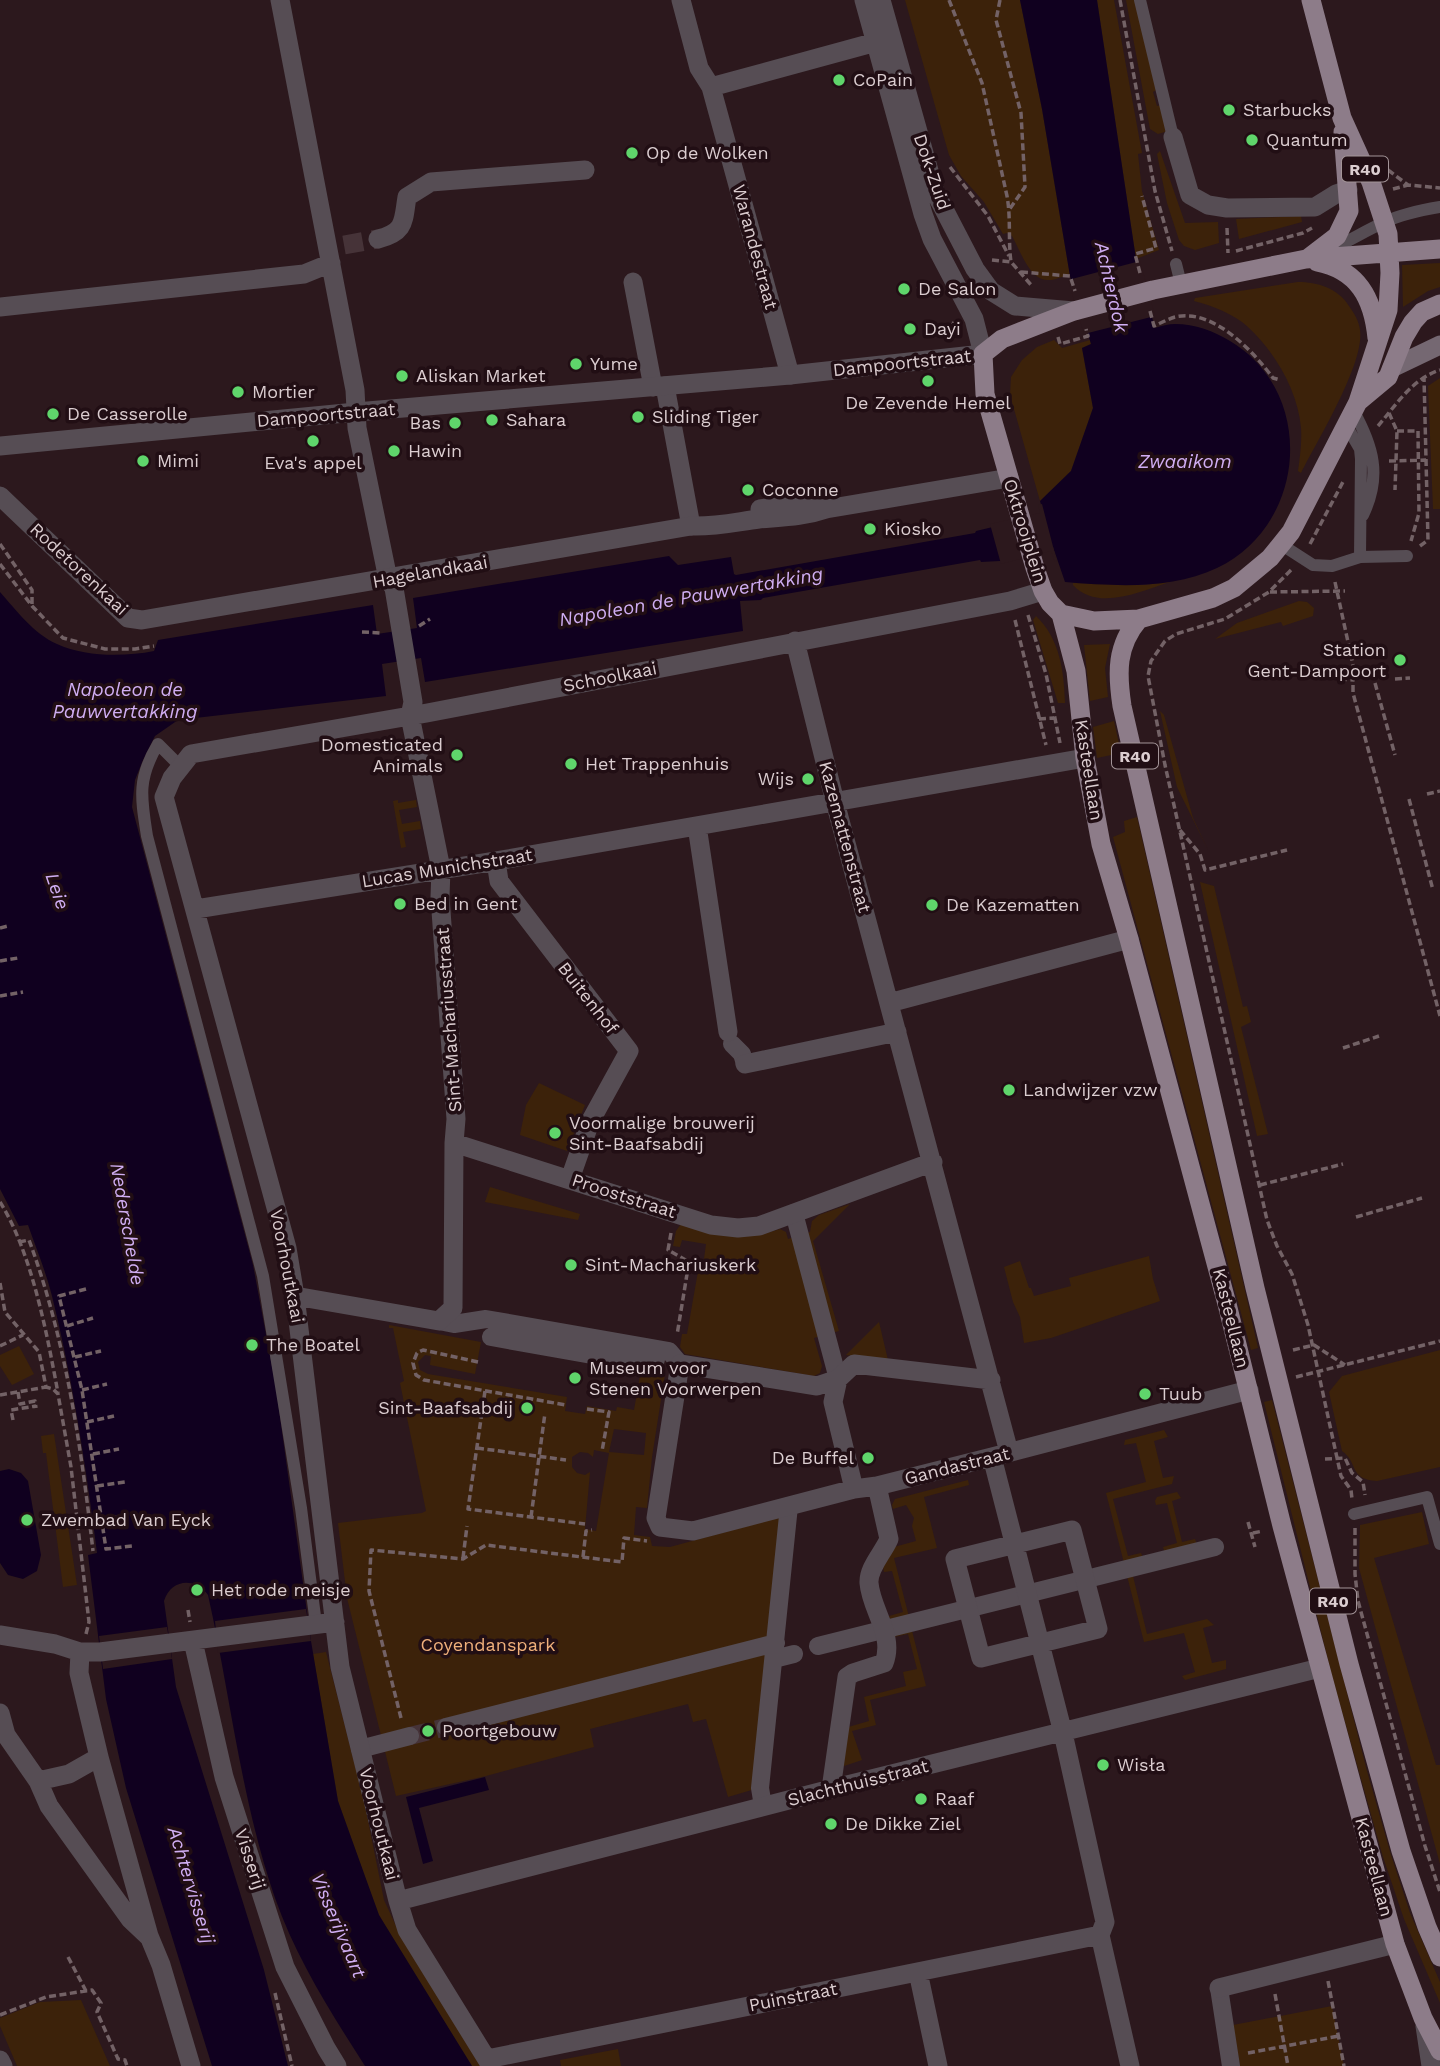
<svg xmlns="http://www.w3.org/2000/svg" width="1440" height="2066" font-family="'Work Sans',sans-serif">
<rect width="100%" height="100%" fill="#2c181d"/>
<path fill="#3c220a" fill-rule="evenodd" d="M905,0h115l22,109 28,167c-8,-1 -15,5 -23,4 -18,-1 -27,-30 -35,-44l-5,-3 -4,1 -19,-32 -23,-26 -12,-21z
M1097,0h17l28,153 -4,1 4,37 17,59 -23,9z
M1126,0h9l24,88 -6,4 4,14 5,-1 6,26 -10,3 -8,-5z
M1160,151l25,72 33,-1 1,21 -24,7 -11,-4 -5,-6 -12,-37 -10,-49z
M1301,216l1,6 -63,17 -3,-20z
M1440,263v24l-12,4 -25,16 -1,-42z
M1298,282c19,0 40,6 51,24 5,7 10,15 11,24 5,33 -43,111 -59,143l-3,-2c2,-14 4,-29 3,-43 -3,-37 -26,-76 -53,-101 -14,-13 -35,-21 -54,-26l1,-3z
M1054,340l8,8 28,-8 1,4 -9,4 11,60 -22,63 -31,30 -30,-106 1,-18 11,-17 15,-13z
M1440,378v131h-7l-5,-123z
M1170,582c-29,9 -72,30 -97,3v-2l71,2z
M1299,601l8,1 7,6 -1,8 -30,10 -2,-4 -66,17 22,-16z
M1036,616c24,23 28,55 29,87h-7l-25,-83z
M1110,644l-5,24 3,29 -18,4 -6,-56z
M1160,711l4,4 29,103 15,32 -31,-63z
M1114,721l7,32 -24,5 -4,-31z
M398,800v3l18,-3 1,7 -18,3 3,14 18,-3 1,8 -18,3 3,15 -5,1 -8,-47z
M1137,817l121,531 -7,2 -138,-513 12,-5 -1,-11z
M1200,882l14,4 29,121 4,-1 4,16 -10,5 27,107 -11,2z
M539,1083l46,22 -18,46 -47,-16 6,-30z
M490,1187l90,27 -2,6 -93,-18z
M850,1204l-37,37 26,90 -25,7 8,28 -2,7 -6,3 -129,-22 -5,-7 2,-13h5l13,-74 4,-1 2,-15 -24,-4 -2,7 -7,-1 3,-15 5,-7c38,11 60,18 99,5l6,3 2,7 22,-7 2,-11 7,-6z
M1149,1256l4,23 7,22 -109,37 -27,5 -4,-26 -7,-15 -9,-35 16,-6 9,27h2l3,8 37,-10 -2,-8z
M879,1322l9,38 -42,-5z
M389,1325l92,17 -6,32 -45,-9 1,-9 -6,-1 -7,7 2,8 8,4 139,23 -2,14 20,3 2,-8 29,5 1,-4 17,3 7,-40 24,4 -13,83 -5,51 -11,-1 -2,28 16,2 2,9 18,1 114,-31 -29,273 -27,8 -22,-78 -13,3 -5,-18 -98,25 4,18 -108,29 -90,20 -49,-198 -9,-75 84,-10 4,-2 -26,-128 4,-2 -11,-53h-4zM614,1429l32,4 -2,22 -35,-3zM594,1450l15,3 -13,78 -11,-2 5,-57 -5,3 -8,-2 -5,-6v-10l8,-5 8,1 5,4z
M19,1346l15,28 -22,11 -12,-19v-11z
M1440,1350v117l-63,14c-29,-2 -18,-18 -35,-30l-13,-59 13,-16z
M1272,1400l95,371 24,84 19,58 30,69v21l-36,-84 -21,-62 -51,-181 -68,-274z
M1164,1430l4,7 -14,4 9,37 11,-2 -2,8 -59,15 15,57 13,-3 2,5 -19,5 -18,-70 40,-11 -10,-39 -12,2 1,-5z
M54,1434l23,151 -14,2 -17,-134h-3l-2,-17z
M968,1480l1,5 -45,12 13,51 -43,10 15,59 -18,5 -2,-6 14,-4 -11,-41 -8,1 -1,-6 11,-19 22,-6 -4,-15 2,-8 -8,-13 -13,4 -1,-4 3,-6z
M1177,1492l4,6 -9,3 10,41 13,-3 2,6 -32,8 -2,-6 14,-4 -10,-40 -11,2 -1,-4 2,-4z
M1422,1512l7,32 -55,14 62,207h4v99l-81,-296 1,-43z
M1126,1572l7,4 14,58 60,-15 7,6 -11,3 9,35 14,-3v9l-41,11 -3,-4 13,-4 -11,-39 -40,9z
M911,1627l15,59 -56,14 6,25 -24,6 10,29 -18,6 -3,-2 4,-36 24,-7 -5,-24 42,-11 -3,-14 14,-3 -9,-35 -14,3 -1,-6z
M326,1652l38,149 20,99 17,37 80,129h-9l-76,-120 -17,-31 -14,-37 -27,-77 -25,-147z
M81,2000l29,66h-93l-17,-40v-8l40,-16z
M1332,2006l12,60h-104l-7,-41z
M618,2049l3,17h-60l-1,-6z"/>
<path fill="#10001f" d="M1020,0h77l39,259 19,69c6,-2 14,-4 20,-4 20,0 39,7 55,17 87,52 77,184 -13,227 -46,22 -102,18 -152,14l-12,-35 -53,14 -19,1 -1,-2 -217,38 -2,2 -21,1 3,30 -318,51 -4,-24 -39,6 4,32 -208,24 -23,16 -12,24 -8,20 -3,27 121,458 23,123 35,253 27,160 41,114 93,151h-107c-34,-53 -69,-108 -90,-168 -34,-98 -45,-205 -67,-303 -13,-18 -37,-16 -44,6l12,86 88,283 24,96h-76l-86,-278 -20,-89 -18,-144 9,-2c-11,-86 -24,-172 -45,-257 -6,-24 -16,-48 -24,-71l-9,1 -19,-37v-597c16,18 34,42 57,52 28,13 67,13 97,7l4,-11 215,-35 4,29 40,-6 -4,-30 256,-42 9,9 53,-8 3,17 2,1 239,-42 1,-2 68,-16 -4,-14 31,-30 22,-63 -11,-60 9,-4 -21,-68 -28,-167z
M9,1469l12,4 7,8 13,74 -4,16 -14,8 -15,-4 -8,-12v-92z
M485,1777l4,13 -70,18 14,53 -10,3 -17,-67z"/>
<path fill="#2c181d" d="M1140,261l15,55 -71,18 -16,-54z
M1042,504l15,58h-2l-4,-11 -50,13 -11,-40 50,-11 -2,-8z
M306,1609l5,32 -93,12 -3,-32z
M167,1627l5,32 -69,10 -4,-33z"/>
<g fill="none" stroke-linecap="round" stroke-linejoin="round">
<path stroke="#463338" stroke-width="18" stroke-dasharray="18 9" stroke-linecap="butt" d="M410,1736l36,-9"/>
<path stroke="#463338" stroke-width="19" stroke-dasharray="19 10" stroke-linecap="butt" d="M344,245l34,-6"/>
<path stroke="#736266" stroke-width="3.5" stroke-dasharray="7 3.5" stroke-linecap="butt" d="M949,0l33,83 25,113c4,22 1,44 4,66
M1000,0l-4,20 25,93 4,74 -16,23
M1120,0l35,191 17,60
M950,167l38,49 21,40
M1388,170l20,15 32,3
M1393,189l15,-4
M1227,228l1,25
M1236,251l67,-18 9,-5
M992,260l19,2 21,24
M1021,272l49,4 5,15
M1140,273l-5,-19 21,-6 -14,-52
M917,289l11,-3
M1150,311l4,15c7,-3 14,-7 21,-9 38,-9 78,34 98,61l7,2
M1058,337l2,7 28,-8 -2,-7
M951,338l-2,-4 5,-12
M1389,413l8,18 -2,59
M1378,426c18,-21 34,-47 62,-56
M1397,431h21l1,82 -8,28
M1389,461l37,-1
M0,544l32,46v15
M1310,544l34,-64
M1420,546l8,-6 -4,-162
M0,564l32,42 31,32 42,11h30l19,-3
M1291,570l-22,22 -44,27 -49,15 -11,7 -14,20 -3,15 17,89 102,455 10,26 15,28 16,51 33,151 10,14 1,9
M1335,582l18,83v28l87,323
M1270,592l75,-1
M1028,615l18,59 14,69
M1015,620l31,125
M419,626l11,-7
M362,632l19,1
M1340,679l14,1
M1395,679l15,-1
M1375,683l20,72
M1039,719l15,-1
M1427,794l13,-3
M1409,799l24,91
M1180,830l20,24 5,16 82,-20
M0,928l8,-2
M0,961l18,-3
M0,996l23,-4
M1343,1048l36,-12
M1260,1185l83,-21
M0,1202c32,51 47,132 58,191
M1356,1217l66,-19
M671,1233l-3,17 21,12 -12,73
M19,1242l10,-2c37,100 52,206 64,311
M0,1283l5,29 34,40 7,35 7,2 5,5 13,73 18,155 -3,12
M86,1289l-27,7 23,94 24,159 26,-3
M67,1326l26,-8
M0,1346l23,-11
M1293,1350l21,-5 31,20
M75,1357l26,-6
M478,1362l-55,-12 -6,3 -4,10 3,12 8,5 142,25
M1296,1377l144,-36
M82,1390l25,-6
M485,1391l-17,118 117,15
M18,1392l2,12 15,-3 1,7
M0,1395l46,-8
M587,1409l22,3 -7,39
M13,1420l-2,-10 25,-4
M87,1422l27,-6
M477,1448l89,12
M93,1454l26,-5
M1325,1459l20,-1 7,15 11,9 2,13
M97,1486l28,-4
M531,1517l14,-104
M102,1519l26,-3
M1248,1522l7,25
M1355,1528v46l3,27 67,245 15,46
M1253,1533l10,-2
M583,1557l3,-26 6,-1
M463,1558l4,-32
M188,1610l2,12
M401,1718l-32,-127 2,-41 92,9 23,-14 136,17 2,-24 23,3
M68,1957l18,34
M1328,1981l16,85
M275,1993l17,73
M1275,1994l13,72
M0,2015l46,-18 46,-7 9,13 -4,9 21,47 7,1 2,6
M1248,2053l91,-17"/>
<path stroke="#564d54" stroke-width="12" d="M1140,0l33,137
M1324,252c21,-8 40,-21 61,-30 17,-8 37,-12 55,-15
M1176,264l5,20
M1353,410c20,36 29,66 10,105
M1346,425l14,24 1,10 -1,98
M1282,545l31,20 19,1 28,-9 47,-1
M181,767l-23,-23c-21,35 -17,54 -11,92l116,440 38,232 15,116
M1354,1514l73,-17 13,47"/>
<path stroke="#564d54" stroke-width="18" d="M732,1044l10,10 3,10
M794,1213l44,166
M439,1321l15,3 32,-5 183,32 11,13
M491,1337l163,29 2,-7
M818,1646l397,-99
M774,1659l20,-5
M446,1727l330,-84
M360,1749l50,-13
M763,1806l-3,-18 29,-282
M1219,1988l12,78"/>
<path stroke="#564d54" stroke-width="19" d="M280,0l75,390 2,38 31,151 6,9 19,114 -3,14 31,153 -1,28 16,222 -2,24 -1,165 -14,13 -144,-25
M681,0l18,68 12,19 79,288
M864,0l59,214 9,25 42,80 9,35
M881,0l54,192 40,77 16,22 24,15 59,5
M711,87l176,-48
M1173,137l17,58 18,10 19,3 88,-1 21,-13 12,-4
M378,239c28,-7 25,-18 29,-42l24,-15 154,-12
M633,282l20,105
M0,307l304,-33 27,-11
M665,386l26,140
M795,641l40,161 174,650
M697,826l31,206
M496,861l3,20 130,170 -39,71 -20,57
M196,909l300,-48 589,-103
M889,1003l240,-64
M745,1064l152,-32
M454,1143l257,82 27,3 21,-2 174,-64
M838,1379l-5,23 21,87
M991,1380l-137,-16 -16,15 -21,7 -137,-22 -24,154 4,9 33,4 161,-42 23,-3 115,-29 257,-67
M992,1457l71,276 42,189 -5,13 30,131
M1072,1530l26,99 -117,29 -26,-99z
M0,1635l55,9 25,8h20l235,-30
M193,1641l31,136 61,190 41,81 11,18
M80,1652l-1,21 20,84 50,179 12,29 30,101
M0,1713l6,22 32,46 11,25 81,113 18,17
M38,1781l31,-7 30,-17
M831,1789l16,-112 6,-4 31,-10c11,-28 -13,-53 -15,-80 -1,-15 14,-30 20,-44l-12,-53
M398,1901l433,-112 489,-121
M918,1972l20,94
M1219,1988l176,-44
M487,2059l613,-124
M0,2060l3,6
M491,2066l-84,-136 -9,-29 -58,-234 -45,-371 -8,-48 -123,-451 8,-19 19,-24 236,-41 583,-112 33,-10"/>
<path stroke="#564d54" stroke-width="19" d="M0,446l356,-34 434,-37 193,-21
M0,496l128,122 14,2 549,-94c24,1 45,-4 68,-7 23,-2 44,-2 67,-10l183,-31
M760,509l37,-6 26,6
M1425,2026l6,40"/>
<path stroke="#756872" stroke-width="19" d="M1392,368l48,-23"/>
<path stroke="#8d7c89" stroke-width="19" d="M1311,0l31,118 29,64 17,52 2,39 -2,37 -30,92 -67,130 -21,26 -36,30 -21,10 -74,21 -45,2 -33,-7 -11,-11 -7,-12 -8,-23 -50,-174 -2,-40 19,-15 72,-28 79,-21 153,-31 134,-10
M1307,259l30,-23 12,-25 -6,-79
M1317,262c41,8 56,36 60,76
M1358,402l30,-25 16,-40 9,-15 9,-10 18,-8
M1061,614l15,57 9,87 16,86 28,95 98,365 55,222 113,418 28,74 17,33
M1139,619c-23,27 -22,54 -17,87l133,582 94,376 52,187 26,76 13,30"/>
</g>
<g fill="#5fd56b" stroke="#210e14" stroke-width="2.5">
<circle cx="839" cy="80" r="7"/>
<circle cx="1229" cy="110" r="7"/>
<circle cx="1252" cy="140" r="7"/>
<circle cx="632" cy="153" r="7"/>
<circle cx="904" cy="289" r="7"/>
<circle cx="910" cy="329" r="7"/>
<circle cx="576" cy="364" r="7"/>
<circle cx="402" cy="376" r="7"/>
<circle cx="928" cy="381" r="7"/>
<circle cx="238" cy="392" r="7"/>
<circle cx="53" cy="414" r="7"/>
<circle cx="638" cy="417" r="7"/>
<circle cx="492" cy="420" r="7"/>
<circle cx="455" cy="423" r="7"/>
<circle cx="313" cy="441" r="7"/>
<circle cx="394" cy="451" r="7"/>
<circle cx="143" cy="461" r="7"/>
<circle cx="748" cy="490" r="7"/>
<circle cx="870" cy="529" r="7"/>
<circle cx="1400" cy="660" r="7"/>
<circle cx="457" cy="755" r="7"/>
<circle cx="571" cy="764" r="7"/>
<circle cx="808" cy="779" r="7"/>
<circle cx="400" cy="904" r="7"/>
<circle cx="932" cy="905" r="7"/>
<circle cx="1009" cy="1090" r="7"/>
<circle cx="555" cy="1133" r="7"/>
<circle cx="571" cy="1265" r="7"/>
<circle cx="252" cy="1345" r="7"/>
<circle cx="575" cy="1378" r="7"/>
<circle cx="1145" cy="1394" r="7"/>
<circle cx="527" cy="1408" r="7"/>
<circle cx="868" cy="1458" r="7"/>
<circle cx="27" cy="1520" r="7"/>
<circle cx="197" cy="1590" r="7"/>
<circle cx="428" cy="1731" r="7"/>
<circle cx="1103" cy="1765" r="7"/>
<circle cx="921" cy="1799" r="7"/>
<circle cx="831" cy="1824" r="7"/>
</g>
<g text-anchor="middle" stroke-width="7" stroke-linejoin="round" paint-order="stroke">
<g fill="#210e14" stroke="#a39498" stroke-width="2">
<rect x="1342" y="156.5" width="46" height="25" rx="5"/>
<rect x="1112" y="743.5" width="46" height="25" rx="5"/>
<rect x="1310" y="1588.5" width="46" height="25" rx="5"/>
</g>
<g font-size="16" font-weight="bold" fill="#dbcdd0">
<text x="1365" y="175">R40</text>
<text x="1135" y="762">R40</text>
<text x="1333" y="1607">R40</text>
</g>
<g font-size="18" fill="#dbcdd0" stroke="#210e14" text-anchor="start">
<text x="853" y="86">CoPain</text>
<text x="1243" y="116">Starbucks</text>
<text x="1266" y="146">Quantum</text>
<text x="646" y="159">Op de Wolken</text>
<text x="918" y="295">De Salon</text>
<text x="924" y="335">Dayi</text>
<text x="590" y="370">Yume</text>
<text x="416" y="382">Aliskan Market</text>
<text x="252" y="398">Mortier</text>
<text x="928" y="409" text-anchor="middle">De Zevende Hemel</text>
<text x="67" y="420">De Casserolle</text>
<text x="652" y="423">Sliding Tiger</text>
<text x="506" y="426">Sahara</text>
<text x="441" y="429" text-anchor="end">Bas</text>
<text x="408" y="457">Hawin</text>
<text x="157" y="467">Mimi</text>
<text x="313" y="469" text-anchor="middle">Eva's appel</text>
<text x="762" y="496">Coconne</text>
<text x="884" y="535">Kiosko</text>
<text x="1386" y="656" text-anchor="end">Station<tspan x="1386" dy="21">Gent-Dampoort</tspan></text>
<text x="443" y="751" text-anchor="end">Domesticated<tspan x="443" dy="21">Animals</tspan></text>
<text x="585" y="770">Het Trappenhuis</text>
<text x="794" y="785" text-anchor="end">Wijs</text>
<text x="414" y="910">Bed in Gent</text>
<text x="946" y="911">De Kazematten</text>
<text x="1023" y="1096">Landwijzer vzw</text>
<text x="569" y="1129">Voormalige brouwerij<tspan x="569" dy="21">Sint-Baafsabdij</tspan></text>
<text x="585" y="1271">Sint-Machariuskerk</text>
<text x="266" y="1351">The Boatel</text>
<text x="589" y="1374">Museum voor<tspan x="589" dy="21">Stenen Voorwerpen</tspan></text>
<text x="1159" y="1400">Tuub</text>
<text x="513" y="1414" text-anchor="end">Sint-Baafsabdij</text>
<text x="854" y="1464" text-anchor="end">De Buffel</text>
<text x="41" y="1526">Zwembad Van Eyck</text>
<text x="211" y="1596">Het rode meisje</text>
<text x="442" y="1737">Poortgebouw</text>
<text x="1117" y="1771">Wisła</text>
<text x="935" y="1805">Raaf</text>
<text x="845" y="1830">De Dikke Ziel</text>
</g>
<g font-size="18" fill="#dbcdd0" stroke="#210e14">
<text transform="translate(932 172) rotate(71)" y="6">Dok-Zuid</text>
<text transform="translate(755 247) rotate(75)" y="6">Warandestraat</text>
<text transform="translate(902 363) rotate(-6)" y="6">Dampoortstraat</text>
<text transform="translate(326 415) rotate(-5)" y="6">Dampoortstraat</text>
<text transform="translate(1025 531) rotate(73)" y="6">Oktrooiplein</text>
<text transform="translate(79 569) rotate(43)" y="6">Rodetorenkaai</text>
<text transform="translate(430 572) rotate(-10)" y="6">Hagelandkaai</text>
<text transform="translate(610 677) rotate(-11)" y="6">Schoolkaai</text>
<text transform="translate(1089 770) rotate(81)" y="6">Kasteellaan</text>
<text transform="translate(845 837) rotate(75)" y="6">Kazemattenstraat</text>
<text transform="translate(447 868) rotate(-9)" y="6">Lucas Munichstraat</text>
<text transform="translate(588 998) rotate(52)" y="6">Buitenhof</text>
<text transform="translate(449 1020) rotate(-94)" y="6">Sint-Machariusstraat</text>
<text transform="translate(624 1196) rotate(18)" y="6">Prooststraat</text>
<text transform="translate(287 1266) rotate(79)" y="6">Voorhoutkaai</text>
<text transform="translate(1231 1318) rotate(76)" y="6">Kasteellaan</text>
<text transform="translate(957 1466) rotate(-14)" y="6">Gandastraat</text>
<text transform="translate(858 1783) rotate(-14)" y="6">Slachthuisstraat</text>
<text transform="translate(379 1824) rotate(76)" y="6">Voorhoutkaai</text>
<text transform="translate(250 1859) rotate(72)" y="6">Visserij</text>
<text transform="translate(1374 1867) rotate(75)" y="6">Kasteellaan</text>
<text transform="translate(793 1997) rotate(-11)" y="6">Puinstraat</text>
</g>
<g font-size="18" fill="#f0b07b" stroke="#210e14">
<text x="488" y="1651">Coyendanspark</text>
</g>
<g font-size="19" font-style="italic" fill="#d0aef3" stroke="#210e14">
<text transform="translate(1112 287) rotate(77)" y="7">Achterdok</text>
<text x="1185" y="468">Zwaaikom</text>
<text transform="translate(691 596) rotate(-10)" y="7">Napoleon de Pauwvertakking</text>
<text x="125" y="696">Napoleon de<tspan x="125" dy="22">Pauwvertakking</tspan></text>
<text transform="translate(58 891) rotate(71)" y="7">Leie</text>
<text transform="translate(128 1224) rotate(80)" y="7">Nederschelde</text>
<text transform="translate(192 1885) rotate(73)" y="7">Achtervisserij</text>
<text transform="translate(339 1925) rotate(67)" y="7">Visserijvaart</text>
</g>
</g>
</svg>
